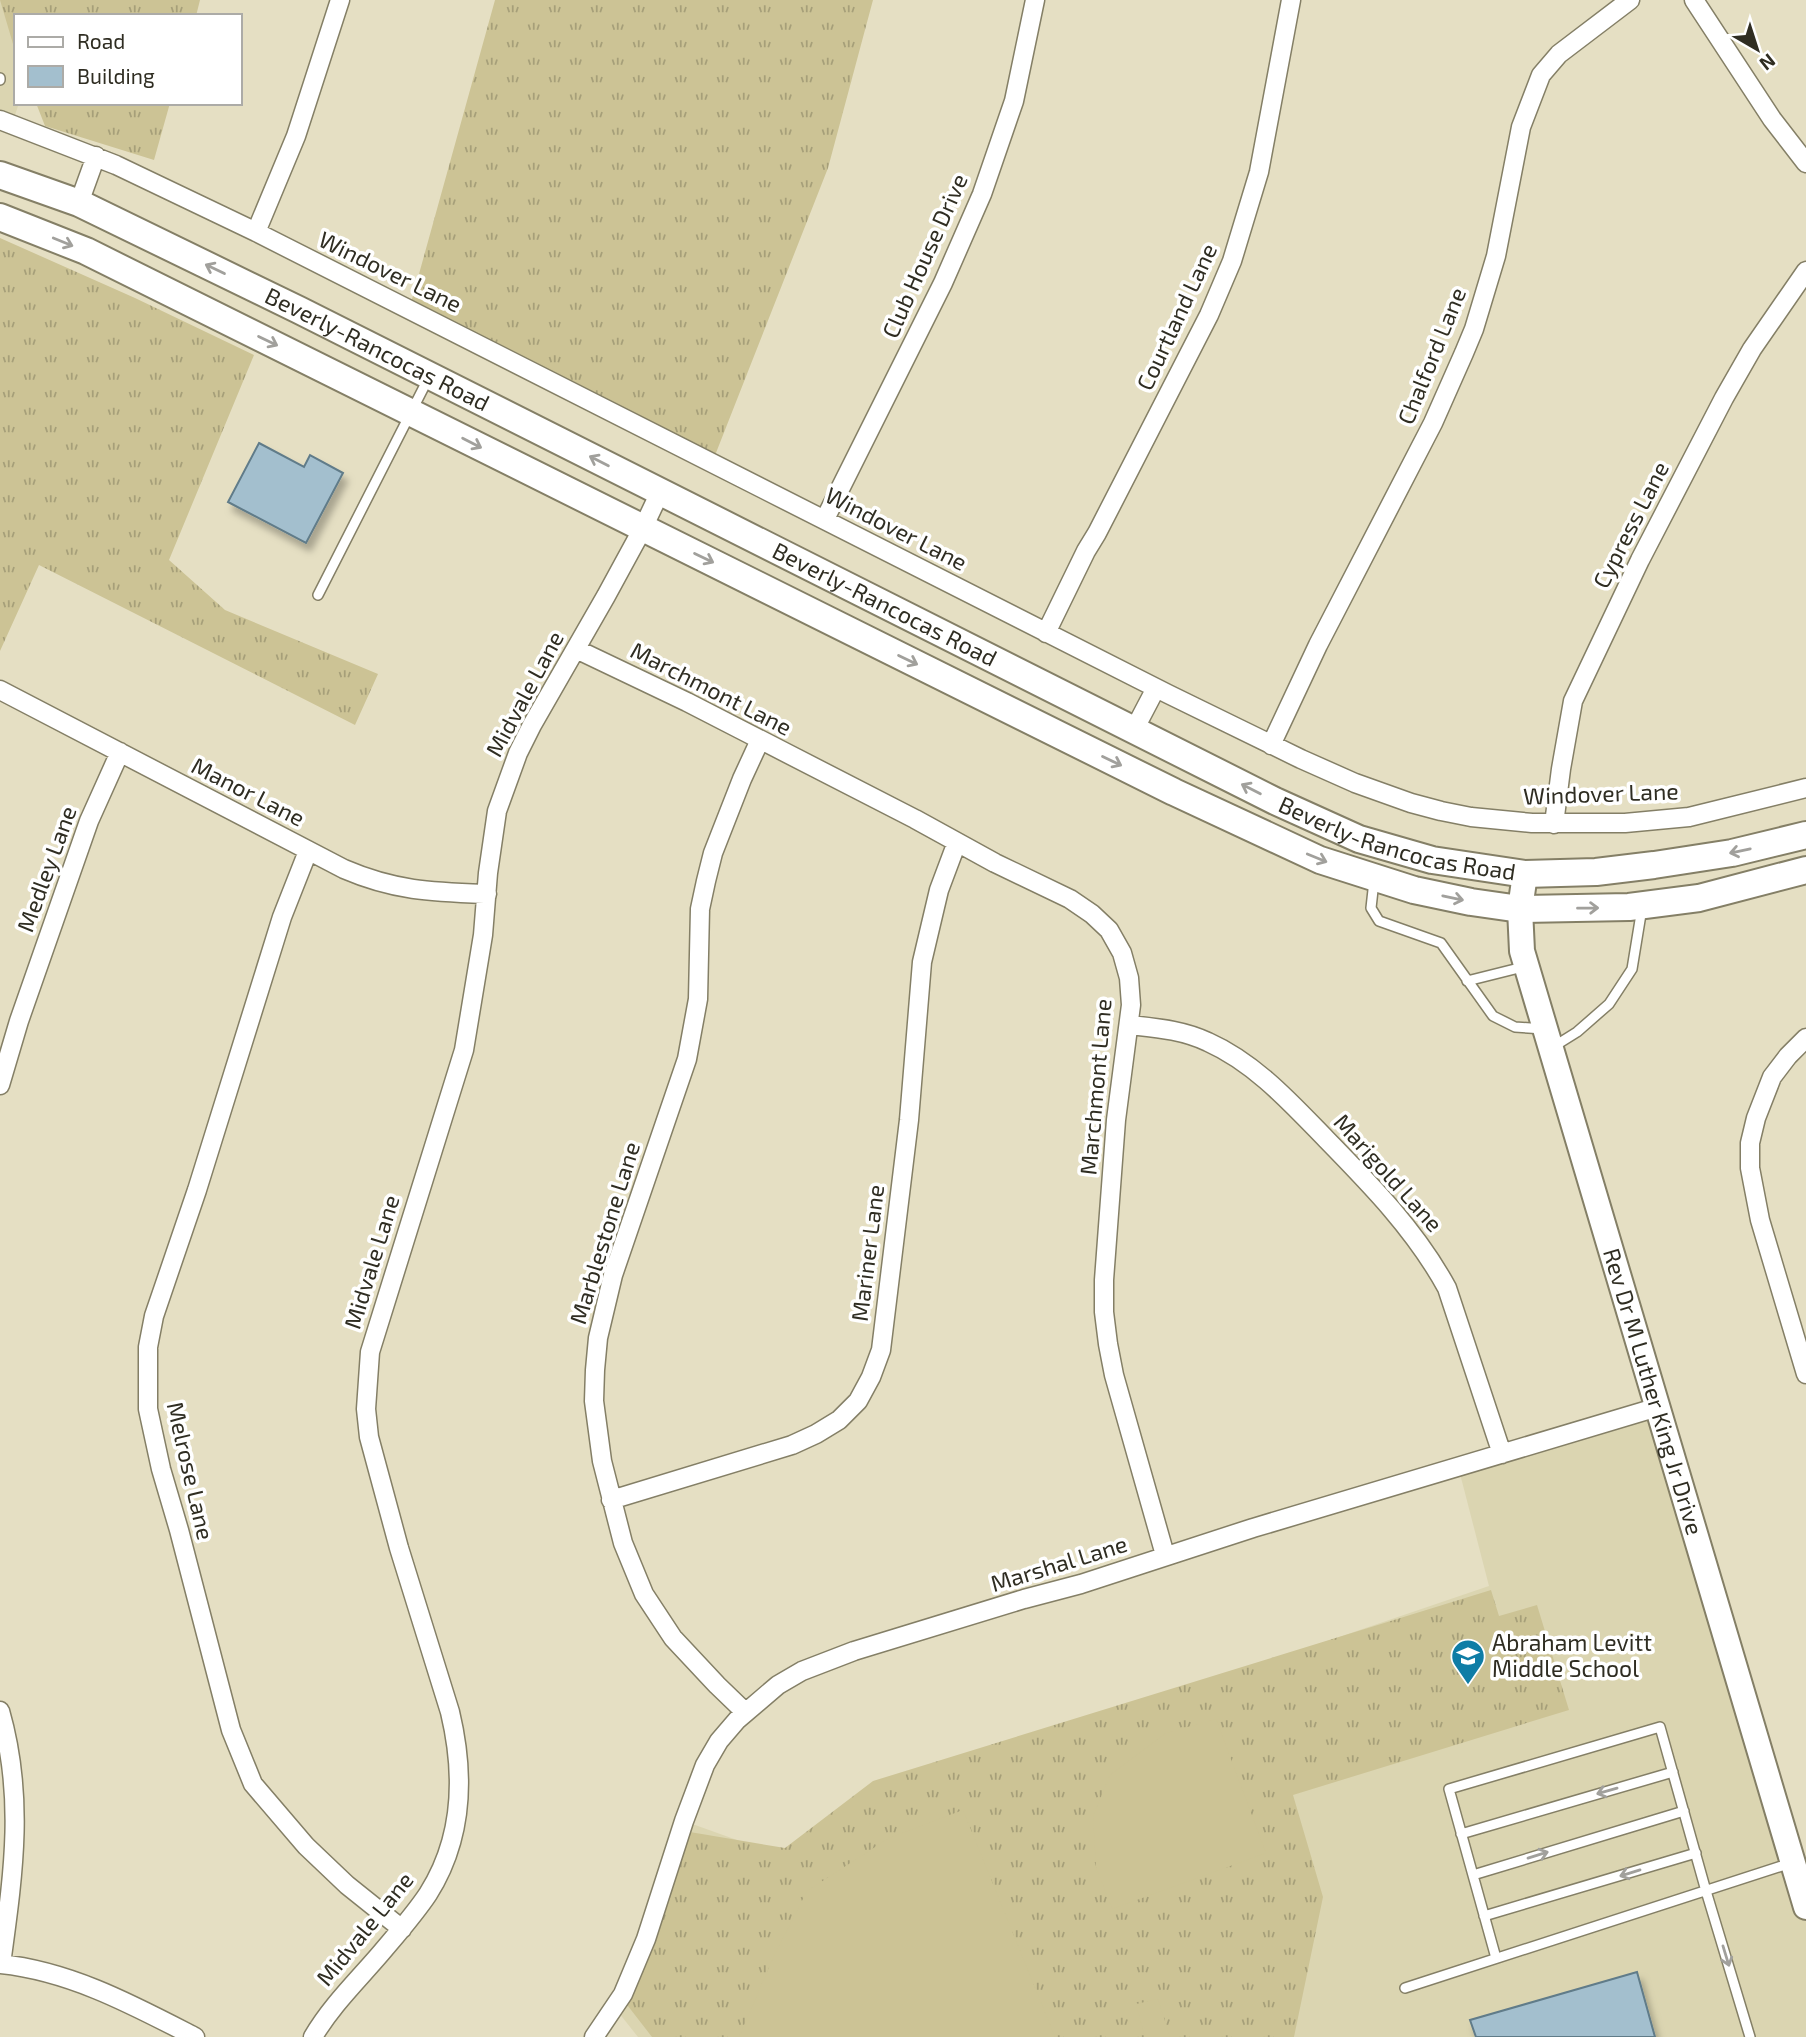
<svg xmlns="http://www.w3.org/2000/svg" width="1806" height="2037" font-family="'Exo 2',sans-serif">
<defs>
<pattern id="grass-tufts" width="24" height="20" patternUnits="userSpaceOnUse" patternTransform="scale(1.75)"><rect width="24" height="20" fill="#ccc395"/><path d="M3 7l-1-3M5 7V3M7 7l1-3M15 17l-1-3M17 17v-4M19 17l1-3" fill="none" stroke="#a69f79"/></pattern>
<filter id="shadow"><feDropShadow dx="4.5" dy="8" stdDeviation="3.5" flood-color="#0004"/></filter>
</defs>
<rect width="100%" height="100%" fill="#e5dfc3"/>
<path fill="#dbd5b1" d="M0,0l16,16v87h3l-7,21 -12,-4z
M1658,1407l148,496v134h-1168l-23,-29 69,-187 120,43 97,-78 588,-200 -31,-120z"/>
<path fill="url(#grass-tufts)" d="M0,0h200l-4,16h-180v38z
M495,0h378l-45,168 -116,295 -303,-153z
M36,103h134l-16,57 -109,-34z
M0,238l135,60 119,57 -85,205 56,50 153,64 -23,51 -316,-160 -39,86z
M1491,1590l8,26 38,-11 32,105 -276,85 30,102 -29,140h-642l-31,-40 63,-166 101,17 88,-67z"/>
<path fill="#ccc395" d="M1216,1719l50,134 -154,56 -16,-42 -3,-51 17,-41 56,-42z
M963,1810l92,227h-316l34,-79 34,-67 82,-53z
M1158,1999l12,38h-25l-9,-33z"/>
<path fill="#a3bfce" stroke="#607b89" stroke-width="2" filter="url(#shadow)" d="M259,443l45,24 6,-12 33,18 -37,70 -78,-41z
M1637,1972l18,65h-179l-6,-17z"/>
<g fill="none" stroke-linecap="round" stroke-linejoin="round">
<g stroke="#847f66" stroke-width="12">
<path id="lane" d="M0,78v2
M318,595l111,-218
M1374,881l-3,27 8,13 62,22 52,73 22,11 29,2
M1467,981l56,-14
M1553,1047l24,-15 32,-28 23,-35 10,-61
M1461,1834l212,-62
M1473,1875l211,-64
M1484,1916l212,-63
M1496,1958l-47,-169 211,-62 46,164 44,146
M1405,1988l386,-125"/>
</g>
<g stroke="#847f66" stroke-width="21">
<path id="street" d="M1694,0l78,119 34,44
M0,120l116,45 140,67 912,462 133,65 54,24 56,20 30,8 30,6 61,6h93l64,-6 117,-29
M79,203l17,-47
M256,232l40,-96 44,-136
M825,519l118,-236 39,-89 32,-93 21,-101
M1046,633l40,-82 11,-18 112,-218 23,-54 27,-89 32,-172
M576,649l111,53 228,117 80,44 75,36 22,15 17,16 13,23 7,25 2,27 -15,115 -12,160v32l4,32 6,31 51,180
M0,690l344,179c51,22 88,23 143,25
M1134,730l22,-42
M1271,745l47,-100 115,-222 31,-70 10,-24 22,-73 25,-129 20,-52 18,-21 71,-54
M1554,824l7,-55 12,-68 67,-141 84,-162 28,-49 54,-78
M308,851l-26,66 -85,273 -43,126 -6,31v62l13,60 18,61 52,200 22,54 53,62 41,39 55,44
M1130,1025c27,3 53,5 78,17 47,21 83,61 118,97 45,46 90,92 121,149l55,166
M1806,1038l-18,18 -16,21 -16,41 -6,25v25l10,52 46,154
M0,1085l19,-64 70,-200 31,-69
M611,1500l181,-55 24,-11 23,-14 19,-19 13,-24 10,-27 28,-230 13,-158 17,-72 18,-48
M0,1711c25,87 13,165 1,253
M745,1712l-28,-27 -44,-47 -29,-44 -21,-51 -21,-82 -8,-60 1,-31 3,-32 15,-63 74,-216 11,-60 2,-90 6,-28 7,-28 29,-74 18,-39
M0,1964c70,7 133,41 195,73
M313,2037c18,-31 45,-57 68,-84 16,-19 33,-38 47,-59 35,-55 37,-119 22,-182l-51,-164 -30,-111 -3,-28 4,-57 94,-302 19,-115 5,-62 9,-62 21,-58 14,-28 74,-129 37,-68 17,-36
M594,2037l29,-43 23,-55 38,-118 21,-56 14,-24 18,-21 41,-35 24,-14 52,-20 170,-52 57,-15 172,-56 405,-121"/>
</g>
<g stroke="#847f66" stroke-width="28">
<g id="secondary">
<path id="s1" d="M1525,874l-5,35 2,42 284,956"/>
</g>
</g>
<g stroke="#847f66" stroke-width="30">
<g id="primary">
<path id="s2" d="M0,175l79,28 220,107 976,491 84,38 73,21 93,14 71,-2 58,-7 78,-12 74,-18"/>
<path d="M0,217l86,34 1088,541 146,68 94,30 57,12 49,7 109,-2 70,-9 107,-28"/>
</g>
</g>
<use href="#lane" stroke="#fff" stroke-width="9"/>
<use href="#street" stroke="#fff" stroke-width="18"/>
<use href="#secondary" stroke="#fff" stroke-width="24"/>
<use href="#primary" stroke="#fff" stroke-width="26"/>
</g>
<defs><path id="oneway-shaft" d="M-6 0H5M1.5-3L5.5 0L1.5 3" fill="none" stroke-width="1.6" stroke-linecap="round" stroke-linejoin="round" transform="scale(1.75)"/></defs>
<g stroke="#a1a09c">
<use href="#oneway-shaft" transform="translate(63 242) rotate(22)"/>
<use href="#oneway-shaft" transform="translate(215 269) rotate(-154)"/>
<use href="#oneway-shaft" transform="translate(268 341) rotate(26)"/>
<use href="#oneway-shaft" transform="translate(472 443) rotate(27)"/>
<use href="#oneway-shaft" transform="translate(599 461) rotate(-153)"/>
<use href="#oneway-shaft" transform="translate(704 558) rotate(26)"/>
<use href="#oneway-shaft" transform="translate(908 660) rotate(26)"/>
<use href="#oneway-shaft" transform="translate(1112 761) rotate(26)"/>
<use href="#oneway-shaft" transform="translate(1251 789) rotate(-153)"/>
<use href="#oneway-shaft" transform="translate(1740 851) rotate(168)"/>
<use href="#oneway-shaft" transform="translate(1317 858) rotate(22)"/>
<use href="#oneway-shaft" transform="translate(1453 898) rotate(12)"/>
<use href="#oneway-shaft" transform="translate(1588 908) rotate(-1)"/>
<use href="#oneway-shaft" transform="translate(1607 1791) rotate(164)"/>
<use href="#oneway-shaft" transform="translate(1538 1855) rotate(-17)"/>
<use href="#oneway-shaft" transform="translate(1630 1873) rotate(163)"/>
<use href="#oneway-shaft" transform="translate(1726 1956) rotate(73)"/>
</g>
<defs>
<g id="school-pin" transform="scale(1.75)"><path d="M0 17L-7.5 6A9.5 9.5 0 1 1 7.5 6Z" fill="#0f7da6" stroke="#fff"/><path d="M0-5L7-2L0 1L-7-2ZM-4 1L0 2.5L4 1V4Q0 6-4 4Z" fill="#fff"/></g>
</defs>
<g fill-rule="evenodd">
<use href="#school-pin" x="1468" y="1656"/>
</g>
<g text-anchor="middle" stroke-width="7" stroke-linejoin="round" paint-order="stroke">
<g font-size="23" fill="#2f2d22" stroke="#fff">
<text transform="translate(925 256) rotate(-66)" y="8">Club House Drive</text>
<text transform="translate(390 272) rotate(26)" y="8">Windover Lane</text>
<text transform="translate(1177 317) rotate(-65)" y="8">Courtland Lane</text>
<text dy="8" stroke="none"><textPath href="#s2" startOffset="416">Beverly-Rancocas Road</textPath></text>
<text transform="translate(1432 356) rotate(-68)" y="8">Chalford Lane</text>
<text transform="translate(1631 525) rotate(-63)" y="8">Cypress Lane</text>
<text transform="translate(896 529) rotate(27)" y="8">Windover Lane</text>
<text dy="8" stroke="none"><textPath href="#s2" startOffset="984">Beverly-Rancocas Road</textPath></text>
<text transform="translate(711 689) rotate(27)" y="8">Marchmont Lane</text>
<text transform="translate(525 694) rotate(-62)" y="8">Midvale Lane</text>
<text transform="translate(248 792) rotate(27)" y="8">Manor Lane</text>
<text transform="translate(1601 794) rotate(-2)" y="8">Windover Lane</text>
<text dy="8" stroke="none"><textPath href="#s2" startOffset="1550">Beverly-Rancocas Road</textPath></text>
<text transform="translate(47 869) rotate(-70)" y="8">Medley Lane</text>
<text transform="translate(1096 1087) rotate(-85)" y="8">Marchmont Lane</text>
<text transform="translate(1388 1173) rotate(48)" y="8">Marigold Lane</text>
<text transform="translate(605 1233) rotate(-73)" y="8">Marblestone Lane</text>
<text transform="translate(868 1253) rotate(-83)" y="8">Mariner Lane</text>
<text transform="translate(372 1262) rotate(-73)" y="8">Midvale Lane</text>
<text dy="8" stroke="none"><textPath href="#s1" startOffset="537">Rev Dr M Luther King Jr Drive</textPath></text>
<text transform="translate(190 1471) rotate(77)" y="8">Melrose Lane</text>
<text transform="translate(1059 1564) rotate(-17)" y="8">Marshal Lane</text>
<text transform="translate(365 1929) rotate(-51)" y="8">Midvale Lane</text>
</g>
<g font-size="23" fill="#2f2d22" stroke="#fff" text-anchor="start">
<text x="1492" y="1651">Abraham Levitt<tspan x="1492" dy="26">Middle School</tspan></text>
</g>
</g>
<rect x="14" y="14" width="228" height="91" fill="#ffffff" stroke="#acaba7" stroke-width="2"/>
<rect x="28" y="37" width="35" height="10" fill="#ffffff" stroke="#acaba7" stroke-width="2"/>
<text x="77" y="49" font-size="21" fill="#2f2d22">Road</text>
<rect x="28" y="66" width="35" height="21" fill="#a3bfce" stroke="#acaba7" stroke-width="2"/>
<text x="77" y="84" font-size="21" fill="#2f2d22">Building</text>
<g transform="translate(1757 49) rotate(141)" stroke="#ffffff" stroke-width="5" paint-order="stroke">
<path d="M0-5L12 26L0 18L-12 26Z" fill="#2f2d22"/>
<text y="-10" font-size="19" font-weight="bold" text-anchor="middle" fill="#2f2d22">N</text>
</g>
</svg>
